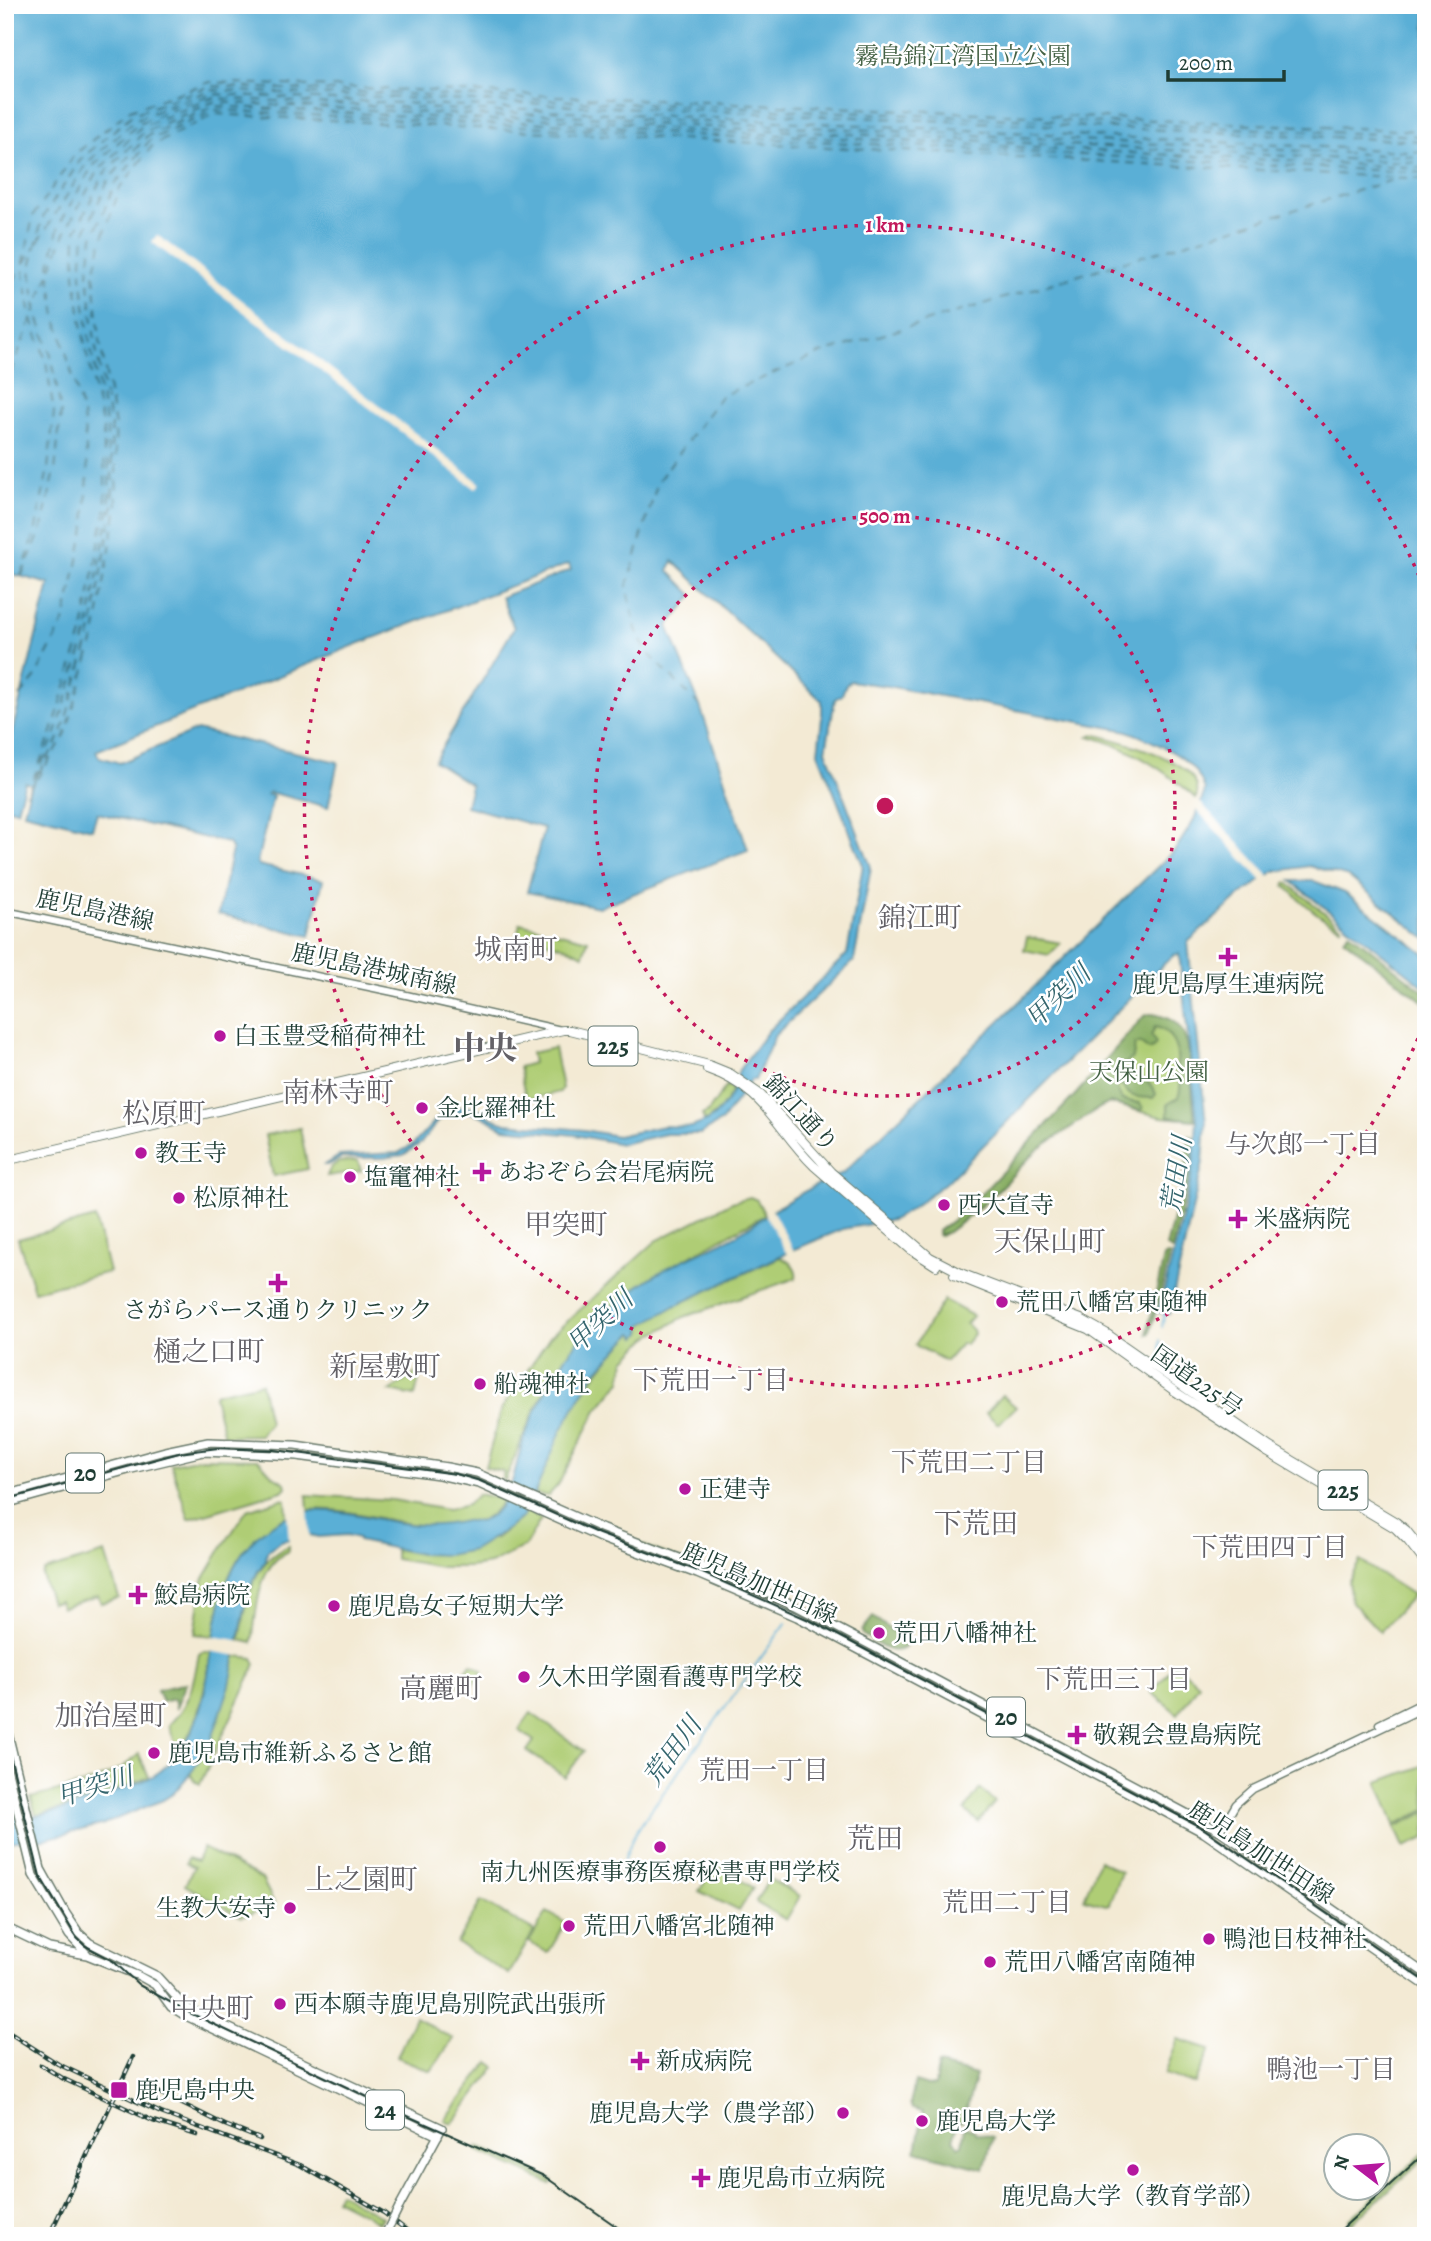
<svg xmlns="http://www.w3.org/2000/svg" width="1431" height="2241" font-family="Alegreya,'Noto Serif JP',serif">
<rect width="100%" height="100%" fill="#fff"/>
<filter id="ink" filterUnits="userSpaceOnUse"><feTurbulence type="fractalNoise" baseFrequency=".0143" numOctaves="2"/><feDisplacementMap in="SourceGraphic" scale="14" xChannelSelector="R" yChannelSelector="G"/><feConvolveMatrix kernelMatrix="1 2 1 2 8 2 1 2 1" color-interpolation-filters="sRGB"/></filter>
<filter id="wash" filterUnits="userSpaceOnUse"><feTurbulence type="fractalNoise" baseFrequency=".00686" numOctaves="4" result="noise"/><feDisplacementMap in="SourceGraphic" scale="28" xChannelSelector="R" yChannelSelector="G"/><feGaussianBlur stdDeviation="1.57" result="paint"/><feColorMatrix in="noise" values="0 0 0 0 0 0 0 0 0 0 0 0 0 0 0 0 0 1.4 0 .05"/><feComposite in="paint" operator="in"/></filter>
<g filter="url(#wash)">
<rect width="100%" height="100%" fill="#f3ead4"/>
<path fill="#afcd74" stroke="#678554" stroke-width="2" d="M1093,734c23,6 117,28 103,64 -32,-29 -65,-50 -107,-62z
M1286,882l55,44v1c-22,-8 -39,-26 -56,-41z
M520,923l68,17 -5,15c-22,-12 -41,-15 -66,-18z
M1027,937l34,6 -12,12 -25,-5z
M1150,1014c38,4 38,30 41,61 1,15 2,30 4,45l-34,-3 -51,-14 -9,4c-22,14 -48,28 -67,46 -29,29 -57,63 -94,83l-2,-1v-4l29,-22 110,-116 67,-77z
M554,1048l8,40 -2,4 -34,8 -7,-33 14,-4 -2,-10z
M727,1085l6,5 -12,19 -16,13 -3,-7 6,-3z
M300,1128l8,41 -35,7 -8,-41z
M358,1161l3,10 -34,5c5,-16 16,-15 31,-15z
M750,1197l7,3 8,15c-71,39 -152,76 -201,145 -25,35 -42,80 -59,120l-3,-1 2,-7 -19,-5 17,-59 48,-71 106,-96 76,-39z
M95,1218l14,54 -75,19 -16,-52z
M780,1257c9,4 18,11 16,21l-112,39 -37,21 -22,22 -4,21 -24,29 -39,75 -10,11 -13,-2c20,-65 58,-125 106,-169 14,-12 36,-20 52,-28 29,-13 58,-27 87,-40z
M944,1300l29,16 -7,8 7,6 1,4 -9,11 -3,-2 -16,18 -31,-16z
M418,1372l2,2 -5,22 -25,-5z
M261,1383l8,40 -9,12 -36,1 -10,-40 2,-3z
M1002,1395l14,12 -18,17 -12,-11z
M201,1458l57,1 14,16 13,8 1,4 -4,4 -93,28 -18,-55z
M478,1494l26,5c-7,10 -17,23 -30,23 -9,0 -1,-3 -10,0 -53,14 -102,-17 -156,-12l-1,-15 86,5 54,10 20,-5z
M282,1499l4,1 1,16c-55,33 -62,61 -73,120l-19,-2 8,-54 20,-34 24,-36z
M526,1509l15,10 -16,27 -35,18 -21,3h-28l-46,-8v-10l26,5 75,-16 26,-21z
M560,1513l131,51 -2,4 -131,-52z
M289,1546v5c-33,14 -32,61 -37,92l-12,-3c7,-38 9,-77 49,-94z
M105,1553l14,45 -18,5 -3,-7 -36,11 -3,-6 -8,2 -9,-28 2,-4z
M1360,1561l53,34 -33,37 -29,-31 -3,-19z
M202,1652h9c-6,34 -11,71 -33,100l-9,-27c22,-23 24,-41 30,-71z
M236,1656l17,2 3,6 -56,120 -6,-4 -4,-7c26,-36 36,-77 46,-117z
M471,1664l12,7 -15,20 -11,-8z
M1175,1664l24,20 -21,30 -27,-22z
M531,1713l53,38 -19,26 -38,-26 7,-10 -15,-11z
M139,1754l10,23 -50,20 -63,19 -5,-18c36,-10 80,-16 108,-44z
M1425,1765l1,45 -31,15 -17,-43z
M980,1789l15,13 -17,20 -13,-12z
M1426,1812v26l-22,9 -9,-20z
M203,1848l59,31 13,26 -34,12 -56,-32 9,-18 -8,-4 2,-5 9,3z
M1099,1860l22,12 -12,32 -3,1 -22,-6z
M717,1864l36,24 -14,23 -40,-20z
M769,1879l31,17 -14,24 -29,-17 -1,-2z
M481,1901l53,30 -25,43 -52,-31z
M547,1912l19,11 -18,30 -19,-11z
M415,2017l38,22 -22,32 -34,-14z
M1178,2039l32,10 -15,35 -30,-10z
M489,2062l7,5 -44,57 -7,-4z
M478,2146l75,34 -2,4 -74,-34z
M1426,2151v5l-74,67 -3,-3z
M339,2192l43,25 -4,6 -13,-9 -30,-15z"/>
<path fill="#8bb066" stroke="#55764d" stroke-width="2" d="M1349,932l77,61v11l-82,-65z
M1150,1014c38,4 38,30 41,61 1,15 2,30 4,45l-27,-3v-13l10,-6c3,-9 4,-20 -3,-28 7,-16 -3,-40 -20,-43l-4,9 5,7 -2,4 -5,3 -8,-6h-6l-2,14 -13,9 -4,5 1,3 9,2 6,-3c11,4 20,9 24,20l-3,4c-15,-1 -22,2 -31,-13l-5,-1v5l5,11 17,3 4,5 -1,3 -32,-8 -9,4 -65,44 -47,48 -41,33 -9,3 -1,-4 29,-22 110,-116 67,-77z
M1189,1136l5,1 -3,30 -19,83 -6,-3 20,-80z
M1167,1255l3,1 -20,77 -3,1 17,-77z
M873,1617l36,26c-15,17 -29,2 -46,-8l-1,-4z
M186,1683l-10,25 -2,-9 -12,3 -5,-12z
M938,2065l38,10 -13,47h-5l-5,17 6,7 3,-2 3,-17 9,3 2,3 17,4 -9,32 -68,-18 7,-39 -11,-3 -2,-5 5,-22 13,4 7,-1z"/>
<path fill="#5aafd6" stroke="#3c7685" stroke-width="2" d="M5,5h1421v934l-77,-62 -40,-11 -36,6 -32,23 -53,47 18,181 -3,39 -34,152 -12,-2 3,-6c15,-61 35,-122 37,-186l-18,-166 -5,1 -8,7 -217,218 -41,31 -16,9 -49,9 -48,20 -120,57 -33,19 -1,8 -4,4 -4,-4 -40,42 -32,56 -27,64 -12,22 -12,10 -37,23 -26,5 -26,-1 -63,-13v-3l-11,-3 -28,2 -9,-2 -30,6 -13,11 -1,8 -8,11 -10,21 -18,93 -18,54 -19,31 -19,23 -11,7 -62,25 -56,14 -40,3v-23c35,0 71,-13 104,-25 15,-6 30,-10 44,-18 81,-50 37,-177 103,-239 47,-44 92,-22 145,-14 22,4 42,3 64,-2 6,-1 11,2 17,0 33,-15 31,-55 42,-82 8,-22 19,-44 31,-65 25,-43 71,-85 116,-108 27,-14 61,-26 85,-44 26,-19 56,-36 87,-49l332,-323 18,-28 12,-31c-8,-34 -48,-47 -77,-60l-241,-45 -37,-5 -5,5 -3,9 -7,4 -9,51 45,117 -17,94 -79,74 -20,45h-4l-29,41 -22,13h-34l-45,10 -46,-9 -71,-7 -24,-13 -15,-4 -11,1 -15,8 -18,23 -18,12 -20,3h-42l-13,7h-3l14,-9 59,-3 15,-8 30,-33 22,-6 14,3 13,9 14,5 78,7 33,6 46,-10 29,1 15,-6 8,-6 11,-12 7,-13 6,-20 29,-39 79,-77 16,-89 -45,-113 4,-34v-17l-149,-140 -5,9 25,25 -25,31 32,80 48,144 -149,57 -72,-15 17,-64 -78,-22 5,-21 -37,-24 80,-133 -13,-31 70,-27 -2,-6 -214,81 -259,106 3,6 21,6 77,-33 141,32 -10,45 -59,-15 -2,2 6,2 -16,66 2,3 64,15 -13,56 -92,-22 14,-64 -4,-7 -131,-30 -5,16 -68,-17 7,-28 -6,-2 -8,28 -12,-3v-46l44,-177 -44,-12z
M1291,881h23l31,12 81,62v33z"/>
<path fill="#f3ead4" d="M157,235l323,248 -4,6 -324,-247z
M1199,801l72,77 -7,5 -69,-75z
M771,1208l24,45 -7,3 -24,-44z
M308,1507l2,31 -21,5 -2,-30z
M212,1636l31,5 -3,15 -32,-5z"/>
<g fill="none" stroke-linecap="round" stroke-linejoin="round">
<path stroke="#5aafd6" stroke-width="2" d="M1162,1327l3,-15
M1160,1340l1,17 10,8
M620,1872l12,-33 11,-18 143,-198"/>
<path stroke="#34656d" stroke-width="2" stroke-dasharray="9 7" stroke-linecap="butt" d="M38,242l49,-79 49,-44 75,-29 1215,51
M25,263l10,-17
M5,294l17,-27
M5,387l62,-159 31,-57 43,-44 71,-29 1214,59
M22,575l19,-44 14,-60 6,-59 -9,-53 -16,-49 -5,-42 11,-49 39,-60 52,-45 77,-28 1216,50
M21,576l14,-43 13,-64 6,-56 -8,-52 -15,-45 -8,-49 10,-51 42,-62 55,-44 80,-28 1216,49
M20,696l15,-18 30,-58 20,-92 3,-55 -5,-59 -27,-98 -7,-47 10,-44 33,-58 47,-44 73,-29 1214,58
M700,706l-54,-55 -10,-22 -9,-43 31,-105 63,-85 95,-41 583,-177
M35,778l21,-45 31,-100 23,-126 -3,-79 -17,-84 -9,-69 3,-41 25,-55 38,-43 67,-30 1212,62
M37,779l28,-43 30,-100 22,-129 -2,-81 -15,-85 -6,-67 8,-34 18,-52 33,-43 62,-31 1211,65
M31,787l30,-52 30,-101 22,-127 -2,-80 -16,-84 -7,-69 5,-37 22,-53 35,-44 65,-30 1211,63
M27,794l25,-62 31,-101 23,-124 -3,-78 -18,-83 -10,-71 1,-44 27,-56 41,-43 69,-30 1213,61"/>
</g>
</g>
<g filter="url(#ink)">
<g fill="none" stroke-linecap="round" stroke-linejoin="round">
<g stroke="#697a6c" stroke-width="9">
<path id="secondary" d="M5,911l388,81 168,38
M1379,1724l47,-23
M1220,1831l16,-27 17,-15 173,-82"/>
</g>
<g stroke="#697a6c" stroke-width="10">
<path id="primary" d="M5,1495l160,-44 43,-9 87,3 152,22 30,6 126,56 100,38 85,35 152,80 280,149 206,143
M5,1504l127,-35 71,-17 94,4 142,19 40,9 121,54 97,36 100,43 407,216 222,153
M5,1721l36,148 24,43 14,21 11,10 67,33 28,31 257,121 -43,79
M5,1759l28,116 36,60 18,19
M5,1927l44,21 38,7 52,21 16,9 16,22 13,8 254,121
M384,2236l7,-13"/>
</g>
<g stroke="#697a6c" stroke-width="10">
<path id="trunk" d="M707,1069c59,20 68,59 107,97l97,84 25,16
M5,1161l558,-131h7l139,35 22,9 29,20 71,78 99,85 33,17 118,45 25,14 164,114 126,75 10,8 20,25
M954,1275l134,54 88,63 91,60 128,76 13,13 18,23"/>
</g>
<use href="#secondary" stroke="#fff" stroke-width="6"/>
<use href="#primary" stroke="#fff" stroke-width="7"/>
<use href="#trunk" stroke="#fff" stroke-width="8"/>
<path stroke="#1f3d34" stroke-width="2" d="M5,1500l174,-47 39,-5 56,2 182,24 24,7 119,53 99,37 113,50 393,208 222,153
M5,1735l35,141 37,62 7,7 29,16 26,24 49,27 222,105 134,59 86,60
M1334,2236l92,-84"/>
<g stroke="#1f3d34" stroke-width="4.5">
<path id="rail" d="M5,2030l53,34 103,49 139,52 84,48 30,23
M41,2065l23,14 89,42 44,14
M146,2086l79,39 35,14
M49,2236l84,-179"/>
</g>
<use href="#rail" stroke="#fff" stroke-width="2" stroke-dasharray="5" stroke-linecap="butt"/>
<g stroke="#697a6c" stroke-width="10" stroke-linecap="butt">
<path id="primary-bridge" d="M391,2223l8,-16"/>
</g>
<use href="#primary-bridge" stroke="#fff" stroke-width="7"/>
</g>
</g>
<g fill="none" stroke="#c2185b" stroke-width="3.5" stroke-dasharray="3.5 7">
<circle cx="885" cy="806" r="290"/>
<path d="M1426 1019A581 581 0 1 1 1426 593"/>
</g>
<g fill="#b5179e" stroke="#fff" stroke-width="2.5">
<path d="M1224.5 946.5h7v7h7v7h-7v7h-7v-7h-7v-7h7z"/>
<circle cx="220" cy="1036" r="7"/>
<circle cx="422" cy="1108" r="7"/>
<circle cx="141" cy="1153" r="7"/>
<path d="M478.5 1161.5h7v7h7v7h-7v7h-7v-7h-7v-7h7z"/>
<circle cx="350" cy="1177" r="7"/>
<circle cx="179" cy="1198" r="7"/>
<circle cx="944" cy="1205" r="7"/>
<path d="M1234.5 1208.5h7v7h7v7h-7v7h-7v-7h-7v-7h7z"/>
<path d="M274.5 1272.5h7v7h7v7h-7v7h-7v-7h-7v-7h7z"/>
<circle cx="1002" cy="1302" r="7"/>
<circle cx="480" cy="1384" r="7"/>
<circle cx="685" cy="1489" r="7"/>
<path d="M134.5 1584.5h7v7h7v7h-7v7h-7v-7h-7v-7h7z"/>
<circle cx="334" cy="1606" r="7"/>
<circle cx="879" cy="1633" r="7"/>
<circle cx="524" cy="1677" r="7"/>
<path d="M1073.5 1724.5h7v7h7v7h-7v7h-7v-7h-7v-7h7z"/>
<circle cx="154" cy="1753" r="7"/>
<circle cx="660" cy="1847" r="7"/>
<circle cx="290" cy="1908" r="7"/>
<circle cx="569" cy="1926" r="7"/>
<circle cx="1209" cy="1939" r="7"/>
<circle cx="990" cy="1962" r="7"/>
<circle cx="280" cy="2004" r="7"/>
<path d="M636.5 2050.5h7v7h7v7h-7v7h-7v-7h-7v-7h7z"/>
<rect x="110" y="2081" width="18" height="18" rx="3.5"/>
<circle cx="843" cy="2113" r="7"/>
<circle cx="922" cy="2121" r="7"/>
<circle cx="1133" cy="2170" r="7"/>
<path d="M697.5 2167.5h7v7h7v7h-7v7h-7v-7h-7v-7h7z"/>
</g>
<g text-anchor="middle" stroke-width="5" stroke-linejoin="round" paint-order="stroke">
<g fill="#fff" stroke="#627771" stroke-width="2">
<rect x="588.5" y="1026.5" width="49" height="39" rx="5"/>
<rect x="66" y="1453.5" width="38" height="39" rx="5"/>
<rect x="1318.5" y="1470.5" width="49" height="39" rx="5"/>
<rect x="987" y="1697.5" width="38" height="39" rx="5"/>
<rect x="366" y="2090.5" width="38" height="39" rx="5"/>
</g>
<g font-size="23" font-weight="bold" fill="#1f3d34">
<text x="613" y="1054">225</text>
<text x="85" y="1481">20</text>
<text x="1343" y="1498">225</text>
<text x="1006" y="1725">20</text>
<text x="385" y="2118">24</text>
</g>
<g font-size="24" fill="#436144" stroke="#fff">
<text x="963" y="64">霧島錦江湾国立公園</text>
<text x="1149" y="1080">天保山公園</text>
</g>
<g font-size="24" fill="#1f3d34" stroke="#fff">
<text transform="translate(95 910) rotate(12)" y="8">鹿児島港線</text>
<text transform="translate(374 969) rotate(12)" y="8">鹿児島港城南線</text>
<text transform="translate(801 1113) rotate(47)" y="8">錦江通り</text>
<text transform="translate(1197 1381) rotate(35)" y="8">国道225号</text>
<text transform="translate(759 1583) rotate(24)" y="8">鹿児島加世田線</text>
<text transform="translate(1261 1852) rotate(33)" y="8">鹿児島加世田線</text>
</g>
<g font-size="24" fill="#1f3d34" stroke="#fff" text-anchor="start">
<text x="1228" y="992" text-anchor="middle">鹿児島厚生連病院</text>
<text x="234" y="1044">白玉豊受稲荷神社</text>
<text x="436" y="1116">金比羅神社</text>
<text x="155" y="1161">教王寺</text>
<text x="498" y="1180">あおぞら会岩尾病院</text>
<text x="364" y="1185">塩竃神社</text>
<text x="193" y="1206">松原神社</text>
<text x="958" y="1213">西大宣寺</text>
<text x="1254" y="1227">米盛病院</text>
<text x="1016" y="1310">荒田八幡宮東随神</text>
<text x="278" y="1318" text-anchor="middle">さがらパース通りクリニック</text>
<text x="494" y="1392">船魂神社</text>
<text x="699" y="1497">正建寺</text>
<text x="154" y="1603">鮫島病院</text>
<text x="348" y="1614">鹿児島女子短期大学</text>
<text x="893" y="1641">荒田八幡神社</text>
<text x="538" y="1685">久木田学園看護専門学校</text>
<text x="1093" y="1743">敬親会豊島病院</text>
<text x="168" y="1761">鹿児島市維新ふるさと館</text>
<text x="660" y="1880" text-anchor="middle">南九州医療事務医療秘書専門学校</text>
<text x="276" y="1916" text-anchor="end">生教大安寺</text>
<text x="583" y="1934">荒田八幡宮北随神</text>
<text x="1223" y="1947">鴨池日枝神社</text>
<text x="1004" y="1970">荒田八幡宮南随神</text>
<text x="294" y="2012">西本願寺鹿児島別院武出張所</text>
<text x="656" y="2069">新成病院</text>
<text x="135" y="2098">鹿児島中央</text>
<text x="829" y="2121" text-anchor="end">鹿児島大学（農学部）</text>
<text x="936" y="2129">鹿児島大学</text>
<text x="717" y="2186">鹿児島市立病院</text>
<text x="1133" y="2204" text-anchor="middle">鹿児島大学（教育学部）</text>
</g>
<g font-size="26" font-style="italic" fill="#34656d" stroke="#fff">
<text transform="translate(1058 996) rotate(-44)" y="9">甲突川</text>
<text transform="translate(1176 1175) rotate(-81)" y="9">荒田川</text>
<text transform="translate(600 1321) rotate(-43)" y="9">甲突川</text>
<text transform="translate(672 1751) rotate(-54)" y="9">荒田川</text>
<text transform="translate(95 1786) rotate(-17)" y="9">甲突川</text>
</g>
<g font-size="26" fill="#636167" stroke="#fff">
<text x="1303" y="1153">与次郎一丁目</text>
<text x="711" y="1389">下荒田一丁目</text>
<text x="969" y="1471">下荒田二丁目</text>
<text x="1270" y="1556">下荒田四丁目</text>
<text x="1114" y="1688">下荒田三丁目</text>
<text x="764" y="1779">荒田一丁目</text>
<text x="1007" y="1911">荒田二丁目</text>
<text x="1331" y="2078">鴨池一丁目</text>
</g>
<g font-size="28" fill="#636167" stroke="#fff">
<text x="920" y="927">錦江町</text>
<text x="516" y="959">城南町</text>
<text x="338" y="1102">南林寺町</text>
<text x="164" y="1123">松原町</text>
<text x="566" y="1234">甲突町</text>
<text x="1050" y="1251">天保山町</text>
<text x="209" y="1361">樋之口町</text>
<text x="385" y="1376">新屋敷町</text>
<text x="976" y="1533">下荒田</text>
<text x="441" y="1698">高麗町</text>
<text x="111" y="1725">加治屋町</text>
<text x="875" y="1848">荒田</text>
<text x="362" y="1889">上之園町</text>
<text x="212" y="2018">中央町</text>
</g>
<g font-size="32" font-weight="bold" fill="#636167" stroke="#fff">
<text x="485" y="1059">中央</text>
</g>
</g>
<circle cx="885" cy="806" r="10" fill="#c2185b" stroke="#fff" stroke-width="3.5"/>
<g font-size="21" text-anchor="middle" font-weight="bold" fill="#c2185b" stroke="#fff" stroke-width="5" stroke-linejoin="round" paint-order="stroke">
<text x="885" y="232">1 km</text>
<text x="885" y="523">500 m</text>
</g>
<rect width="1431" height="2241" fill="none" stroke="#fff" stroke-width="28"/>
<g transform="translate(1357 2167) rotate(286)"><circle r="33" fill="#ffffff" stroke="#a5b1ae" stroke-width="2"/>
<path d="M0-5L12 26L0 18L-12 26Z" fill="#b5179e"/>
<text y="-10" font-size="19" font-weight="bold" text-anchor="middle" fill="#1f3d34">N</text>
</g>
<path d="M1168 70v10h116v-10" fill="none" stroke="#1f3d34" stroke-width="3.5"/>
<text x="1179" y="70" font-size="21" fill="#1f3d34" stroke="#ffffff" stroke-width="5" paint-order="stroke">200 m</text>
</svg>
